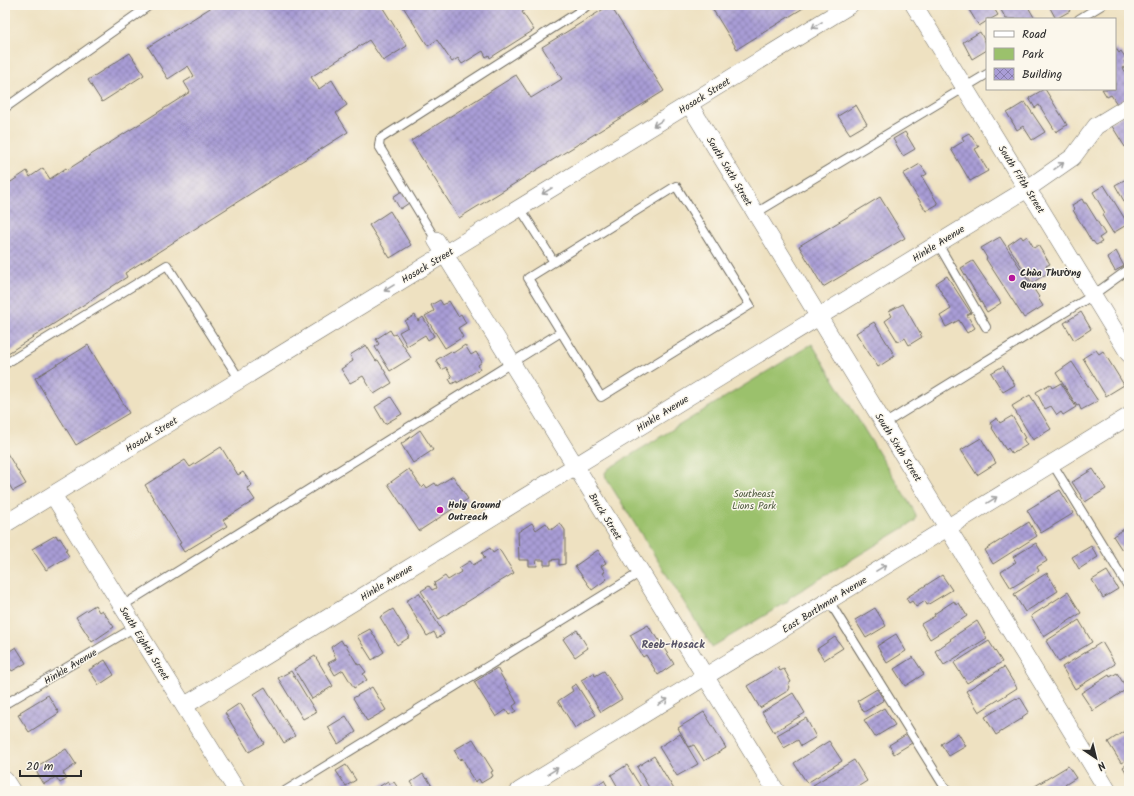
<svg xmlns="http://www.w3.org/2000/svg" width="1134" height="796" font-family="Kalam,sans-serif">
<defs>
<pattern id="building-cross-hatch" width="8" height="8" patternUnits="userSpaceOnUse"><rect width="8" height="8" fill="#a99dd6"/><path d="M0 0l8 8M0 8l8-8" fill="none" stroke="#8a80ae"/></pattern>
</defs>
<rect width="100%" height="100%" fill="#fbf7ec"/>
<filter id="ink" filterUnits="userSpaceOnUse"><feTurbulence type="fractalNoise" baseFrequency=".025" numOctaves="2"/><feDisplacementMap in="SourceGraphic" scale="8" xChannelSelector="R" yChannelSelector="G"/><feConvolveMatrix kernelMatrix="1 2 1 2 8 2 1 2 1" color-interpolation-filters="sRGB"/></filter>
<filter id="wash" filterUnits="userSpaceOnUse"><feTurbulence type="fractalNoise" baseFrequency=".012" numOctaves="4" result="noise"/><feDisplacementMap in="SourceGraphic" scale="16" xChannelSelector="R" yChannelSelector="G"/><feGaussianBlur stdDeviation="0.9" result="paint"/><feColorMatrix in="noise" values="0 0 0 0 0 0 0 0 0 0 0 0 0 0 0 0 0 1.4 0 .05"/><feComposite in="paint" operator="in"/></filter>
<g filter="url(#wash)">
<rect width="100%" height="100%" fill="#eee1c1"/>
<path fill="#9bc16c" stroke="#63764c" d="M812,344l101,165 3,6 -1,6 -125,76 -3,5 -75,45 -106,-169 -1,-5 3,-4z"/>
<g id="blocks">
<path fill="url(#building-cross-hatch)" d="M215,5h166l26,41 -24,15 -14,-21 -58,37 8,12 13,-9 15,25 -11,8 12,19 -223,141 2,4 -122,78v-169l22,-15 3,6 13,-9 7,11 16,-11 1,2 123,-78 -6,-10 10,-6 -6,-10 -20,13 -20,-32z
M402,5h131l-11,7 12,18 -44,28 -1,-3 -3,2 -3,-6 -21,13 -4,-6 -6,4 -15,-22 -9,6z
M610,5l54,86 -205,127 -48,-77 105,-66 15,23 31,-19 -20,-32z
M710,5h98l-71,44z
M966,5h26l6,10 -7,4h-4v2l-8,5z
M1009,5h18l8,14h-29l-5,-9z
M1051,5h16l3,6 -14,8 -7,-13z
M980,32l7,13v5l-15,9 -9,-17z
M1115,47l4,6 2,-2 6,9 -3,1 2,5 -3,2 3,5 3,-2v25l-12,8 -6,-9 -4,2 -5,-8h13z
M130,53l14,22 -42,27 -14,-22z
M1044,89h1l22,36 -11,7 -17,-27 -4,3 -6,-10z
M1025,102l20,30 -13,8 -9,-14 -6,4 -10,-17z
M856,105l11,19 -17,10 -12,-18z
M1123,115l6,10v19l-4,3 -15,-24z
M905,132l10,17 -12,7 -10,-17z
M969,133l10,14 -4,2 13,22 -18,10 -19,-32 13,-8 -2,-4z
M920,164l7,10 -5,3 16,27 -12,7 -23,-37z
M1128,178l1,2v30l-14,-25z
M1104,185l24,39 -15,9 -11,-18 3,-2 -12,-21z
M402,191l7,12 -9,6 -7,-12z
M880,197l25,41 -82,49 -24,-41z
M1082,199l2,4h2l19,31 -6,4 3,4 -6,3 -3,-4 -1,1 -19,-32h1l-2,-5z
M390,211l21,34 -21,13 -21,-33z
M1021,236l2,3 4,-3 7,12 4,-3 12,19 -4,2 3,6 -17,11 -24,-38z
M1000,237l39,60 -1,1 5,8 -19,12 -38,-59 1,-1 -6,-10z
M1116,251l8,15 -9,5 -8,-14z
M973,261l28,42 -14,9 -26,-44z
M947,276l24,37 -4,2 8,13 -8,5 -8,-13 -13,7 -6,-11 11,-7 -15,-26z
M440,300l3,5 6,-4 9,15 3,-2 5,9 -8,5 5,9 -18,11 -20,-32 9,-5 -3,-6z
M903,304l19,33 -13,8 -4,-7 -7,4 -13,-21 7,-5 -3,-5z
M1081,312l10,17 -17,11 -10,-17z
M415,315l3,6 5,-4 11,19 -6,4 -3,-5 -18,11 -8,-14 9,-5 -3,-6z
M874,322l21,34 -17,11 -22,-34z
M390,330l3,5 3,-1 15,24 -21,13 -15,-24 4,-3 -3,-5z
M88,345l41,68 -53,32 -41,-67z
M366,345l10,16 2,-1 14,23 -18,11 -11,-18 -13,7 -9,-14 12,-8 -3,-6z
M465,345l6,10 5,-3 6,10 -4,3 2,4 -23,14v-2l-5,3 -3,-5 3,-2 -6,-10 -4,3 -6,-10 15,-9 2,2z
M1096,350l3,4 4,-3 21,34 -18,11 -23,-38z
M1072,362l26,39 -17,9 -2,-5 -2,1 -21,-33z
M1003,366l12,19 -12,7 -12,-19z
M1061,383l15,24 -13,8 -2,-3 -4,3 -6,-9 -6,3 -9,-17 14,-8 2,4z
M1030,395l21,34 -18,11 -21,-34z
M391,397l11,17 -17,10 -10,-17z
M1012,416l13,22 -2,1 4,6 -15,9 -4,-6 -2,2 -14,-22 1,-1 -3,-4 7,-5 3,5z
M420,430l13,20 -20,13 -12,-19z
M981,438l15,25 -19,12 -16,-25z
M221,447l17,28 5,-3 5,7 4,6 -5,3 8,12 -32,20 4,6 -43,26 -5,-8 2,-1 -36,-58 40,-25 5,7z
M5,450l21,34 -13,7 -8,-13z
M409,469l13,19 3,-3 2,3 8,-5 2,3 16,-10 15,23 -49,32 -31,-47z
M1093,469l13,20 -21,13 -13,-20z
M1060,490l14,23 -33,20 -14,-23z
M1029,522l8,14 -44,28 -8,-14z
M532,523l4,7 10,-7 5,7 9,-7 5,7v34l-6,1v-6l-8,1v5h-7v-5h-8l1,6h-8v-6h-10l-1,-28z
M1129,526v20l-7,4 -9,-14z
M56,535l2,4 2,-1 7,11 -2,1 4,6 -23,14 -14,-21z
M1036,543l11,18 -10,6 2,4 -28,17 -10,-16 15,-10 -3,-5z
M1091,546l7,11 -19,12 -7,-12z
M490,548l3,5 6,-4 15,24 -75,46 -18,-28 8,-5 3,4 4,-2 -2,-5 2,-1 9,-6 3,4 13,-8 -2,-4 11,-7 3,4 12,-7 -3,-5z
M598,550l8,13 -5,3 4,6 -2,1 4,6 -15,11 -17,-24z
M1107,571l11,18 -15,9 -11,-18z
M1047,573l11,18 -33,21 -11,-18z
M942,575l10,15 -25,15 -2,-4 -9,6 -4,-6 -3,2 -3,-5z
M1068,592l13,21 -37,24 -13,-21z
M419,593l25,41 -7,4 -3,-6 -7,4 -21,-35z
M954,601l2,4 3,-2 8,13 -37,23 -9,-15 14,-8 -1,-2z
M95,605l4,7 3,-2 12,17 -22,15 -16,-25z
M875,608l11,18 -20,12 -11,-18z
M393,609l17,28 -13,8 -17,-28z
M1079,620l13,22 -33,20 -13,-21z
M977,621l10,17 -43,27 -9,-14 16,-11 -1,-1z
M648,625l6,10 1,-1 19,30 -16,11 -12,-20 -3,2 -13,-22z
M370,629l14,23 -12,8 -15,-24z
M577,630l11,18 -13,9 -12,-18z
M896,634l10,17 -19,12 -10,-17z
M835,637l8,11 -19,12 -7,-11z
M341,640l3,5 1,-1 13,21 2,-1 6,8 -3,2 4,6 -13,8 -11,-18 -8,5 -7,-12 8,-4 -5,-12z
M989,641l13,21 -35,21 -13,-20z
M1102,642l13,22 -40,25 -13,-22z
M16,647l10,16 -14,8 -7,-10v-7z
M315,656l18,30 -21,13 -18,-30z
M913,657l11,17 -19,12 -11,-17z
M105,660l9,15 -15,10 -10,-15z
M778,667l2,4 4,-2 7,13 -3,2 2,3 -1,2v1l-29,18 -13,-22z
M1004,667l13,21 -38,24 -13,-21z
M497,668l20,35 -4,3 3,5 -7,4 -3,-5 -10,7 -22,-35z
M291,671l25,41 -13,7 -25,-41z
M604,671l18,28 -21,13 -20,-32 13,-7 1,3z
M1117,673l10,16 -34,22 -12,-18 28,-18 1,2z
M576,684l20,31 -21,13 -17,-27 15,-10 -2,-4z
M265,687l30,49 -11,7 -30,-49z
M372,687l14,23 -19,11 -14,-23z
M877,689l7,11 -20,12 -7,-11z
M793,693l12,20 -31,19 -12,-20z
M48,695l11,18 -30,19 -11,-17 3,-1 -1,-2z
M1020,697l9,15 -7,5 1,1 -27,17 -11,-18 31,-19 1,1z
M240,703l24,40 -15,9 -24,-39z
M884,708l11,17 -20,12 -11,-17z
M704,712l22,36 -22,13 -10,-16 -5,2 -11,-19z
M346,716l10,16 -18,12 -10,-17z
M806,718l10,19 -15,9 -3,-6 -14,8 -7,-13z
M1129,728v30l-8,5 -13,-21z
M958,733l8,13 -17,10 -8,-12z
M680,734l18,30 -21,12 -18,-29z
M907,734l5,9 -18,11 -5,-9z
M473,739l20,32 -2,1 2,4 -12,7 -2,-4 -4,3 -7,-11 1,-1 -7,-12 -2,2 -6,-10z
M829,741l13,20 -35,22 -13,-20z
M66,749l10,15 -13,9 4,6 -7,4 -4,-6 -12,7 -10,-16z
M654,756l21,35h-24l-14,-24z
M854,760l13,21 -16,10h-34l-4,-6z
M1129,763v14l-6,-10z
M346,765l10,15 -10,6 -10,-15z
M627,765l15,24 -2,2h-20l-9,-16z
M1068,766l8,12 -21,13h-28z
M423,774l3,5 1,-1 8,13h-18l-6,-9z
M604,780l6,11h-24l14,-8z
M388,781l2,3 4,-2 6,9h-21l3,-2 -2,-3z"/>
</g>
</g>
<g filter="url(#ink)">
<use href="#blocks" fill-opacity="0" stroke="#6f6b60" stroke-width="1"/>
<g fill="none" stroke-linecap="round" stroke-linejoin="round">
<g stroke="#6f6b60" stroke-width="10">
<path id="lane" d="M1079,19l23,-14
M5,108l145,-103
M520,208l34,54
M756,213l231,-139
M436,240l-57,-94 1,-7 203,-130 5,-4
M938,244l48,83
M5,364l162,-99 73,115
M884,424l209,-129 36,-26
M1052,463l77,125
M829,601l118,190
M122,606l439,-274 40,65 149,-92 -74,-119 -148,92 33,54
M5,704l130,-77
M285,791l356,-219"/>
</g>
<g stroke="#6f6b60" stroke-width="18">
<path id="street" d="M914,5l113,184 11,16 91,149
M689,104l419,687
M436,240l340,551
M53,495l184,296
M5,524l845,-519
M184,706l843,-517 46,-32 23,-31 33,-20
M5,780l7,11
M519,791l610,-375"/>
</g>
<use href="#lane" stroke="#fff" stroke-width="8"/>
<use href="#street" stroke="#fff" stroke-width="17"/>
<g stroke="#2b2b2b" stroke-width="4.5">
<path id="rail" d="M5,6l1,-1"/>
</g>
<use href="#rail" stroke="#fbf7ec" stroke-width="3" stroke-dasharray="9" stroke-linecap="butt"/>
</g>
<defs><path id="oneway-shaft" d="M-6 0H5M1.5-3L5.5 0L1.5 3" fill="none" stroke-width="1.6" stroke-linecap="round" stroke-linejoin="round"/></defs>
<g stroke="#a0a0a0">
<use href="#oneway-shaft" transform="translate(817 25) rotate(148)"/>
<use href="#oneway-shaft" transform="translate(658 123) rotate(148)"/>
<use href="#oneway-shaft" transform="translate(1059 166) rotate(-35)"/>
<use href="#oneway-shaft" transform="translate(547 191) rotate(148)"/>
<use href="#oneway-shaft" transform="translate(389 288) rotate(148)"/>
<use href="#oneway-shaft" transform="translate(992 500) rotate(-32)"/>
<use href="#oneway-shaft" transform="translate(881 568) rotate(-32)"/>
<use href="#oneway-shaft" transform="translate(663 702) rotate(-32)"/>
<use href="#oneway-shaft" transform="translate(553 771) rotate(-32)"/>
</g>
</g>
<g fill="#b5179e" stroke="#fbf7ec" stroke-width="1.5">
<circle cx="1012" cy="278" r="4"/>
<circle cx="440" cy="510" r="4"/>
</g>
<g text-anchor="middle" stroke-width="3" stroke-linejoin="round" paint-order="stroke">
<g font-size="10" fill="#2b2b2b" stroke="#fbf7ec">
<text transform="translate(704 95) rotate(-32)" y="4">Hosack Street</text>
<text transform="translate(730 171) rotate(59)" y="4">South Sixth Street</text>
<text transform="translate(1022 179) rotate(58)" y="4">South Fifth Street</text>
<text transform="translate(938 243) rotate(-32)" y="4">Hinkle Avenue</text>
<text transform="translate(427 265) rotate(-31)" y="4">Hosack Street</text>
<text transform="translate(662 413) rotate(-32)" y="4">Hinkle Avenue</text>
<text transform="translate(151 434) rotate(-31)" y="4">Hosack Street</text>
<text transform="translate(899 447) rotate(58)" y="4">South Sixth Street</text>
<text transform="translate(606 516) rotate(58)" y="4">Bruck Street</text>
<text transform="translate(386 582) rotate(-32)" y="4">Hinkle Avenue</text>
<text transform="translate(824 604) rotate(-32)" y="4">East Barthman Avenue</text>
<text transform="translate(145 643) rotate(58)" y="4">South Eighth Street</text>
<text transform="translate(70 666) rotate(-31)" y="4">Hinkle Avenue</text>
</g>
<g font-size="10" font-weight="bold" fill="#2b2b2b" stroke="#fbf7ec" text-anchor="start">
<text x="1020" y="276">Chùa Thường<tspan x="1020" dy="12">Quang</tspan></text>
<text x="448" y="508">Holy Ground<tspan x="448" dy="12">Outreach</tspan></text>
</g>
<g font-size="10" fill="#4d583e" stroke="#fbf7ec">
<text x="754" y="497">Southeast<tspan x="754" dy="12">Lions Park</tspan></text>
</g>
<g font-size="11" font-weight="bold" fill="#575367" stroke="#fbf7ec">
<text x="673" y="648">Reeb-Hosack</text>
</g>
</g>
<rect width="1134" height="796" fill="none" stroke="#fbf7ec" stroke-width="20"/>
<rect x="986" y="18" width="130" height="72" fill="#fbf7ec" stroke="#a8a59f"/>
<rect x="994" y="31" width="20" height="6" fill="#ffffff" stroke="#a8a59f"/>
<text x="1022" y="38" font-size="12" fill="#2b2b2b">Road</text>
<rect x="994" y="48" width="20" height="12" fill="#9bc16c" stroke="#a8a59f"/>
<text x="1022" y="58" font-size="12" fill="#2b2b2b">Park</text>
<rect x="994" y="68" width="20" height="12" fill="url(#building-cross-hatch)" stroke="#a8a59f"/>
<text x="1022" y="78" font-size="12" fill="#2b2b2b">Building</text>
<g transform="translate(1096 758) rotate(145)" stroke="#fbf7ec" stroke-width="3" paint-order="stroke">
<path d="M0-3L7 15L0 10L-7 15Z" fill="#2b2b2b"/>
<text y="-6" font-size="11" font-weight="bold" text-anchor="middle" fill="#2b2b2b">N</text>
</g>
<path d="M20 770v6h61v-6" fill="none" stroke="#2b2b2b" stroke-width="2"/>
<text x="26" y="770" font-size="12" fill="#2b2b2b" stroke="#fbf7ec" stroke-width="3" paint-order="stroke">20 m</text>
</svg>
